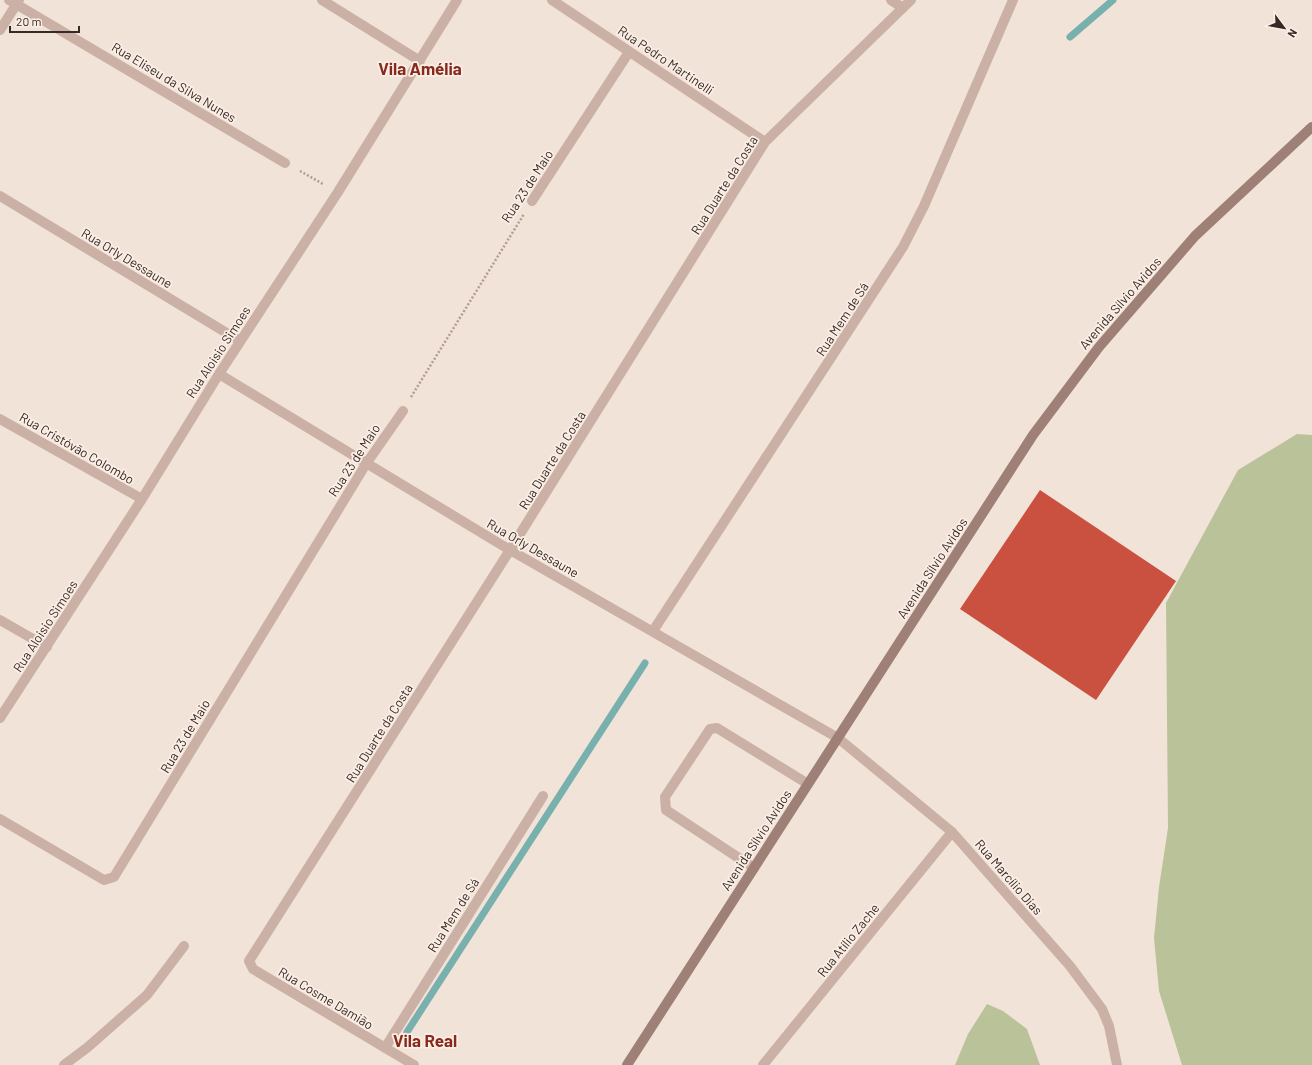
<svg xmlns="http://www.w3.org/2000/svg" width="1312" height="1065" font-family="Barlow,sans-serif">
<rect width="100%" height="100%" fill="#f2e3d9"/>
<path fill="#b9c299" d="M1297,434l15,1v630h-130l-23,-74 -5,-53 5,-51 9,-59 -2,-225 72,-133z
M987,1004l16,7 24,18 13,36h-85l13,-31z"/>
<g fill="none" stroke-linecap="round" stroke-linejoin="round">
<path stroke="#77b0ac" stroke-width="7" d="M1070,37l43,-37
M407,1032l238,-369"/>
</g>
<path fill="#ca503f" d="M1040,490l136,91 -80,119 -136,-91z"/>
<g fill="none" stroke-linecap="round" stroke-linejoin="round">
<path stroke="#b69b8f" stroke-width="2.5" stroke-dasharray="2 2" stroke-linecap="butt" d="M300,171l23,13
M411,397l113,-183"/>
<path stroke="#cbb1a5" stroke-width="10" d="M754,868l-88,-58 -1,-13 45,-68 7,-1 91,56"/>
<path stroke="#cbb1a5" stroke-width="10" d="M9,0l276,163
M322,0l98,61
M552,0l213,142
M891,0l12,8
M0,30l19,-30
M0,196l240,145
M532,201l97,-149
M219,374l291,176 328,188 114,94 118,134 32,43 7,17 8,39
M0,419l142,80
M0,620l47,27
M653,631l250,-384 21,-41 89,-206
M0,718l142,-219 77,-125 119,-182 119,-192
M0,819l104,61 10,-3 252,-413 37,-53
M385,1048l158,-252
M64,1065l24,-18 59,-52 37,-49
M414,1065l-161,-96 -4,-8 261,-411 255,-408 146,-142
M763,1065l189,-233"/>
<path stroke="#9e8076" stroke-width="10" d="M627,1065l406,-630 66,-88 96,-111 117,-109"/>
</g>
<g text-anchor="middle" stroke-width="3.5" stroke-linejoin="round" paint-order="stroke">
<g font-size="13" fill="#362926" stroke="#faeee5">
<text transform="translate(666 60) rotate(34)" y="5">Rua Pedro Martinelli</text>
<text transform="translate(174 82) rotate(31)" y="5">Rua Eliseu da Silva Nunes</text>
<text transform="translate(724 185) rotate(-58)" y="5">Rua Duarte da Costa</text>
<text transform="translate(527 186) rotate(-57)" y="5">Rua 23 de Maio</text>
<text transform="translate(127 258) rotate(31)" y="5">Rua Orly Dessaune</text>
<text transform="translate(1120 303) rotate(-49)" y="5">Avenida Sílvio Avidos</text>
<text transform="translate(842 319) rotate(-57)" y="5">Rua Mem de Sá</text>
<text transform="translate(218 352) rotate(-57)" y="5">Rua Aloisio Simoes</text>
<text transform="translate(77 448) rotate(30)" y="5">Rua Cristóvão Colombo</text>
<text transform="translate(354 460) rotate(-57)" y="5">Rua 23 de Maio</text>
<text transform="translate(552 460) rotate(-58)" y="5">Rua Duarte da Costa</text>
<text transform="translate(533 548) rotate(30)" y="5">Rua Orly Dessaune</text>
<text transform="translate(932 568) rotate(-57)" y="5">Avenida Sílvio Avidos</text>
<text transform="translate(45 626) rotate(-57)" y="5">Rua Aloisio Simoes</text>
<text transform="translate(379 733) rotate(-58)" y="5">Rua Duarte da Costa</text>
<text transform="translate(185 736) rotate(-59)" y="5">Rua 23 de Maio</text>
<text transform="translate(756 840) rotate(-57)" y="5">Avenida Sílvio Avidos</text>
<text transform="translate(1009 877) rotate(49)" y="5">Rua Marcílio Dias</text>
<text transform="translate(453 915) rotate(-58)" y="5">Rua Mem de Sá</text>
<text transform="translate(848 940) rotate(-51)" y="5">Rua Atílio Zache</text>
<text transform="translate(326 998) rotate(31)" y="5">Rua Cosme Damião</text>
</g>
<g font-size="17" font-weight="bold" fill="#88291d" stroke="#faeee5">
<text x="420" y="75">Vila Amélia</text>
<text x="425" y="1047">Vila Real</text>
</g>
</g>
<g transform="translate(1284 28) rotate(122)" stroke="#faeee5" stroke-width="3" paint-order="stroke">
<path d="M0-3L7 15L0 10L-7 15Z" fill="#362926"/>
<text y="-6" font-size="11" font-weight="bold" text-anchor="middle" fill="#362926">N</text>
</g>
<path d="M10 26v6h69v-6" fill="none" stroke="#362926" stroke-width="2"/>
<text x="16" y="26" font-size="12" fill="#362926" stroke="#faeee5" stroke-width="3" paint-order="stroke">20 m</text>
</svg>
